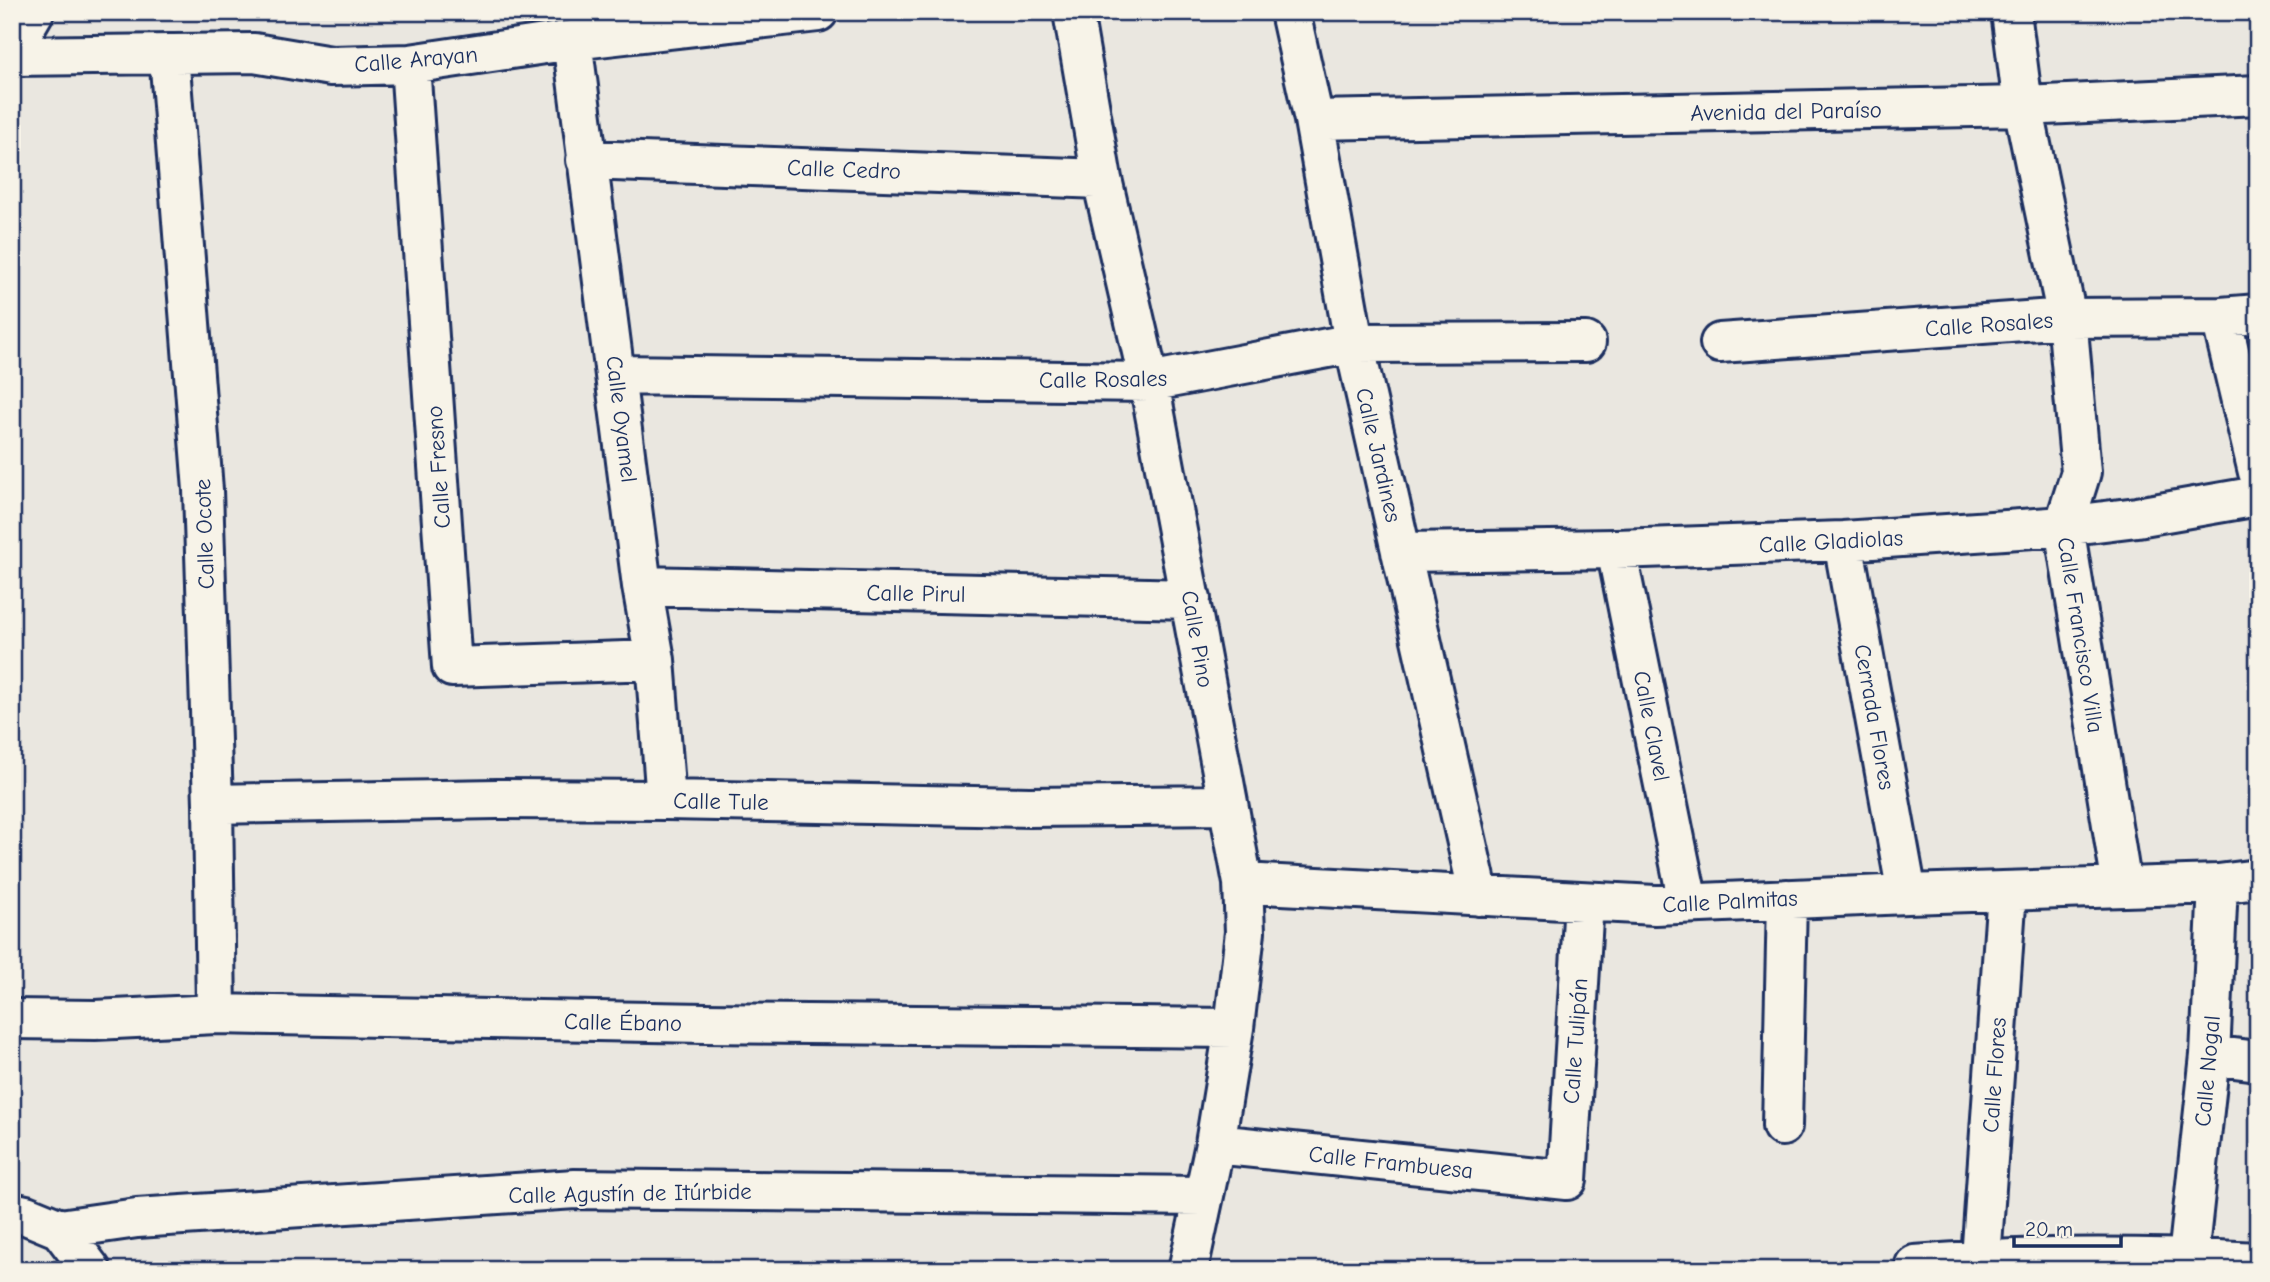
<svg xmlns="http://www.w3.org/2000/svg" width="2270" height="1282" font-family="'Comic Neue',sans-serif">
<rect width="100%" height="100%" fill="#eae7e0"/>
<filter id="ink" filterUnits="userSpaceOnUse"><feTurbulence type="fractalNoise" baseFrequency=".0143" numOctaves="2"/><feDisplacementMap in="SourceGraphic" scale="14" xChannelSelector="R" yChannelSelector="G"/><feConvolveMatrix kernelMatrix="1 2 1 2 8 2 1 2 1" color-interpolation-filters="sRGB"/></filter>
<g filter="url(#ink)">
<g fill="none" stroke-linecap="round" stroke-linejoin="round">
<g stroke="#1b2f5e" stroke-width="44">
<path id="minor" d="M1073,12l29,167 47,203 94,501 2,49 -11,96 -19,116 -27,126
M1290,12l24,108 40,223 125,553
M2011,12l12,94 44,212 14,154 -17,54 58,361
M572,40l70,546 13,74 11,140
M12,50l22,-38
M169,54l34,436 10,314 3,210
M12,56l242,-3 77,13 79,-2 162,-24 246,-28
M410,64l42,603 203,-7
M1314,120l709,-14 235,-11
M586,160l516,19
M2221,317l37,155
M1720,343l347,-25 154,-1 37,-3
M616,375l533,7 205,-39 232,-1
M1843,541l64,353
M1616,549l72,354
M1401,552l215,-3 227,-8 221,-15 73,-9 121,-21
M642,586l549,13
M213,804l284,-5 169,1 363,7 199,-2
M1243,883l412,22 252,-11 311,-10 40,-5
M12,1019l83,1 121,-6 489,9 529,5
M2210,1055l48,6
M1782,1126l5,-227
M1215,1144l352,36 17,-278
M12,1212l14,3 34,14 31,41
M60,1229l77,-11 438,-29 627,7
M2188,1258l22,-203 8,-171
M1981,1259l26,-368
M1915,1265c114,-10 229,-9 343,-3"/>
</g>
<use href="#minor" stroke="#f7f3e8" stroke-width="38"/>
</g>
</g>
<g text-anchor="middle" stroke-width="5" stroke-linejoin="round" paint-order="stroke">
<g font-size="23" fill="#1b2f5e" stroke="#f7f3e8">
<text transform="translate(416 59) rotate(-5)" y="8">Calle Arayan</text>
<text transform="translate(1786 111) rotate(-1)" y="8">Avenida del Paraíso</text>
<text transform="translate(844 169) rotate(2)" y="8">Calle Cedro</text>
<text transform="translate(1989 324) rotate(-4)" y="8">Calle Rosales</text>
<text transform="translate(1103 379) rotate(-1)" y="8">Calle Rosales</text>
<text transform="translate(622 419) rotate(83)" y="8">Calle Oyamel</text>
<text transform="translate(1379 455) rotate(77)" y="8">Calle Jardines</text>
<text transform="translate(438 467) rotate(-94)" y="8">Calle Fresno</text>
<text transform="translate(204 534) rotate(-92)" y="8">Calle Ocote</text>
<text transform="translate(1831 541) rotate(-3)" y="8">Calle Gladiolas</text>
<text transform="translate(916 593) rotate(1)" y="8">Calle Pirul</text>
<text transform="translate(2081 635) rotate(81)" y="8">Calle Francisco Villa</text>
<text transform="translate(1198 639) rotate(80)" y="8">Calle Pino</text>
<text transform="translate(1875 717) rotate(80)" y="8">Cerrada Flores</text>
<text transform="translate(1652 726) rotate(79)" y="8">Calle Clavel</text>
<text transform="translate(721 801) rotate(1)" y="8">Calle Tule</text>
<text transform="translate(1730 901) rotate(-3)" y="8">Calle Palmitas</text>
<text transform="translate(623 1022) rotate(1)" y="8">Calle Ébano</text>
<text transform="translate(1575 1041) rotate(-86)" y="8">Calle Tulipán</text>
<text transform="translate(2207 1071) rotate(-85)" y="8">Calle Nogal</text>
<text transform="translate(1994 1075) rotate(-86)" y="8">Calle Flores</text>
<text transform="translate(1391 1162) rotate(6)" y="8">Calle Frambuesa</text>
<text transform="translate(630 1193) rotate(-1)" y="8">Calle Agustín de Itúrbide</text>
</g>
</g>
<rect width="2270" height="1282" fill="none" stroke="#f7f3e8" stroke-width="42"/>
<rect x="21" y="21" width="2228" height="1240" fill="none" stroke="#1b2f5e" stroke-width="2.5" filter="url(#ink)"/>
<path d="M2014 1236v10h107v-10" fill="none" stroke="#1b2f5e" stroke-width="3.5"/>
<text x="2025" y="1236" font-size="21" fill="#1b2f5e" stroke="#f7f3e8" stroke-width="5" paint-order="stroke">20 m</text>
</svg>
